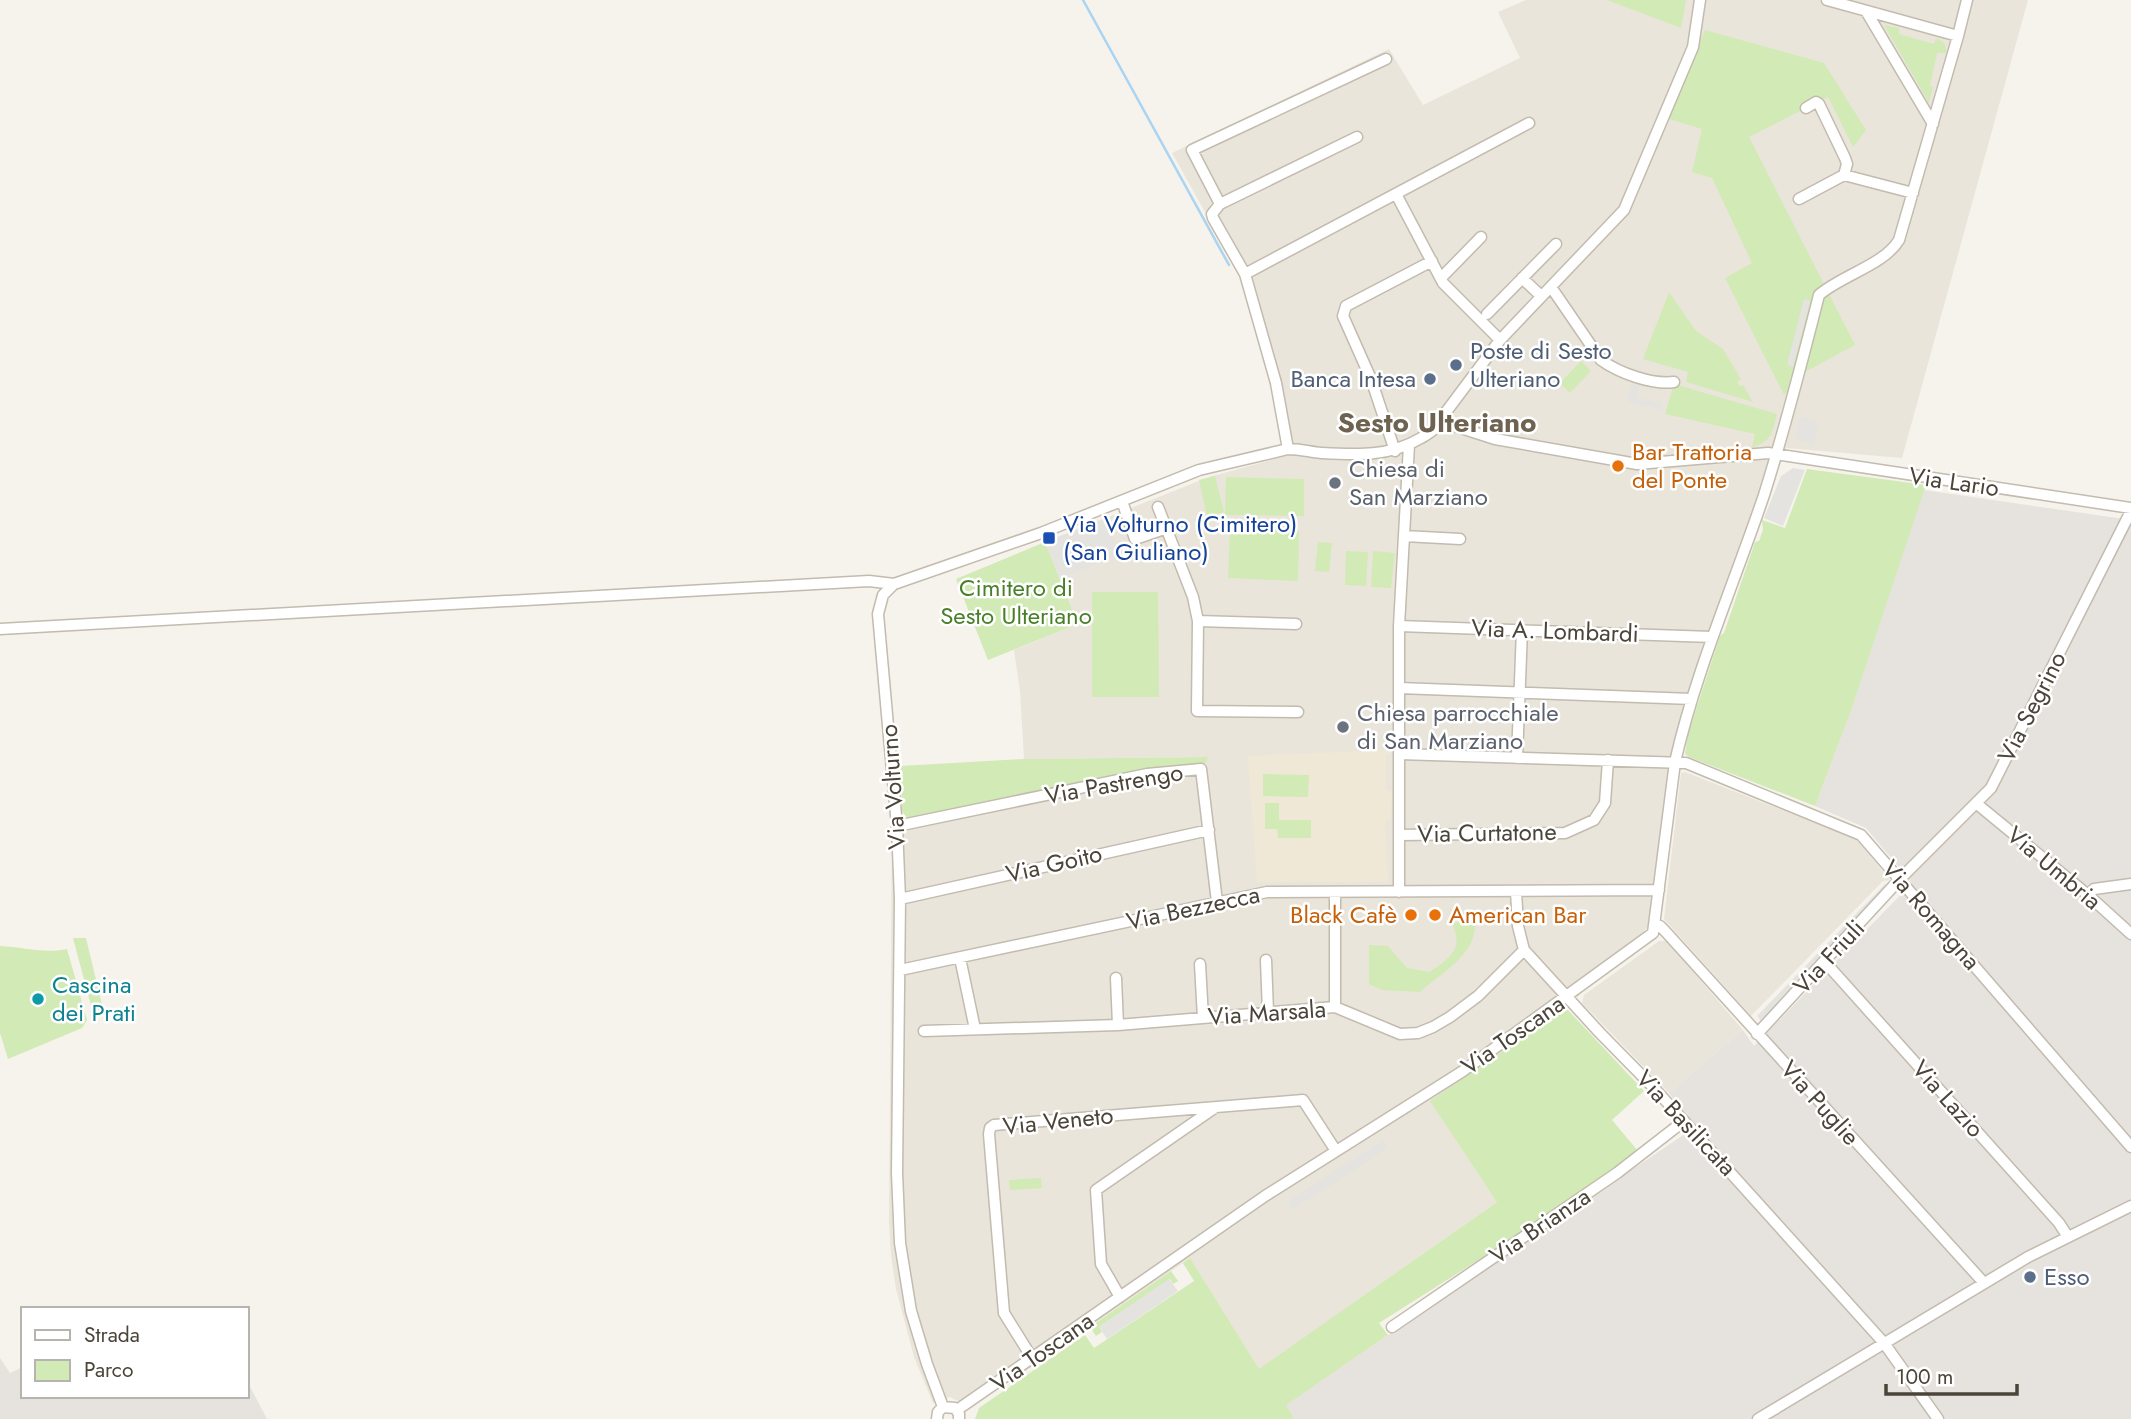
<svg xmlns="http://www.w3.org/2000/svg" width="2131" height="1419" font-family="Jost,sans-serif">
<rect width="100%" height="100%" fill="#f6f3ec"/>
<path fill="#eae5da" d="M1526,0h502l-126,458 -116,-10 -113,308 -23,169 -84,83 -135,93 67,100 -239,169 -69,-112 -219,150 -21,-11 -17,6 -19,-46 -18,-68 -5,-33 -2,-34 3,-399 257,-55 57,-5 1,-6 -183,2 -4,-68 -6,-41 64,-26 -33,-82 164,-65 80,-22 -47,-177 -70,-125 217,-104 34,56 97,-47 -22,-46z
M1685,772l171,67 34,41 -7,1 -132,135 -87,-97 17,-146z
M1659,941h8l76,89 -74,63 -87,-90 2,-8z"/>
<path fill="#e6e2dd" d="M1924,490l207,30v899h-837l-9,-14 410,-278 -26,-34 74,-63 11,16 158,-163 -46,-55 -51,-22 36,-95z
M0,1358l10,15 13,-6v29h224v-15l20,38h-267z"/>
<path fill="#efe8d6" d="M1391,750v4l-5,1v35l6,1 -2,29 -5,1 3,61h-131l-9,-126z"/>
<path fill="#d2eab5" d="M1607,0h79l-5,28z
M1884,25l15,3v6l35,10 2,-5c8,1 11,6 10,14h-9l-7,33 3,1 -4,16z
M1705,30l119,33 42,67 -13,17 -25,-50 -79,40 106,208 -54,29 -17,21 -59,-117 27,-15 -40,-85 -20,-6 10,-43 -36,-11z
M1669,292l27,39 27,18 18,30 -4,3 3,4 3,-1 10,17 -67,-20 2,-10 -45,-13z
M1581,361l10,10 -21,22 -10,-10z
M1674,384l103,30c-4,17 -6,29 -25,33l3,-13 -90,-20z
M1807,469l119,16 -75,226 -36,95 -126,-49 -4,-3 3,-20 32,-98 4,-3 31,-91 4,-1 4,-11 -1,-10 23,8z
M1215,476l9,36 -17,4 -8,-36z
M1226,477l78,2v37l-79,-1z
M1230,528l69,3 -1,50 -70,-3z
M1045,542l33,82 -90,36 -32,-81z
M1318,542l14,1 -3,29 -14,-1z
M1346,551l22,1 -2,34 -21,-1z
M1373,551l22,2 -4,35 -20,-1z
M1092,592h66l1,105h-67z
M1208,757l-2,6 -57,5 -241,52 -6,-9 -2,-45 124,-7z
M1263,774l46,1 -1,22 -45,-1z
M1265,803h14v17h32v18h-33l-1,-9h-12z
M1475,922c2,33 -34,51 -55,70l-38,-2 -13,-6v-39l19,1 19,22 22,4c19,-12 37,-25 22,-49z
M73,938h13l18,75 -10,4z
M0,946c23,1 46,8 67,3l20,71 -5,8 -74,31 -8,-26z
M1566,1008l78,83 -32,29 26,31 -120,84 -139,88 9,12 -102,70 8,14h-319l4,-11 106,-73 9,13 100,-67 -11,-18 7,-5 69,111 238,-167 -67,-101z
M1041,1178l1,10 -32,2 -1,-10z
M1171,1271l7,10 -5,3 -3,-5 -71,48 3,5 -6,4 -6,-9z"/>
<path fill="#e5e3e0" d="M1804,299l6,2 -17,66 -6,-2z
M1634,379l7,2 -4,16 26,7 -2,6 -35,-9z
M1800,417l19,6 -5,21 -19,-4z
M1793,468l12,2 -22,56 -19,-8 17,-42z
M1107,518l14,37 -61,23 -15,-36z
M1885,884l3,4 -127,133 -4,-5z
M1383,1140l5,8 -96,62 -5,-8z
M1169,1279l9,12 -71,48 -8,-12z"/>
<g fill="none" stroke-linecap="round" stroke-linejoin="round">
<path stroke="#a9d4f2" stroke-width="2.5" d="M1083,0l146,265"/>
<g stroke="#c2bbae" stroke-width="13">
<path id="minor" d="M1866,11l67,113
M1958,36l9,-36
M1806,108l10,-6 3,2 26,54 2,6 -3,11
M1396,194l47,89 57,57
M1799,199l45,-24 69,18
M1220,204l137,-67
M1245,274l284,-151
M1441,278l40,-41
M1522,278l19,18
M1551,287l50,73c18,13 51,25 73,22
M1487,314l69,-70
M1442,422l53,17 142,25 131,-11 363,55
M1288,449l-12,-66 -31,-109 -32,-56 -1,-4 8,-10 -28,-54 194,-91
M1395,451l-24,-72 -28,-63 3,-10 86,-45
M1122,501l13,38 32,-11
M1158,507l35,90 5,24 -1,90 101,1
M1404,536l56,3
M1198,621l98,3
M1399,626l313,11
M0,629l869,-48 25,3
M1399,688l293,11
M1399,754l287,9 175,72 270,312
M1517,758l5,-128
M1977,804l111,91 43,39
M897,826l250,-52 54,-5 16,133
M1399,835l166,-2 29,-13 11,-17 3,-43
M1516,891l2,35 6,24 76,83 55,56 229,254 54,76
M1399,892v-266l10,-181
M2088,895l6,-6 37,-5
M900,899l309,-69
M1655,925l5,1 5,5 319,352
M960,958l15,71
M1266,960l2,52
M1825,962l234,261 9,14
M1200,964l3,54
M900,970l367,-78 392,-2
M1116,978l2,47
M1335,1007v-115
M924,1031l194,-6 217,-18 65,27 18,-1 15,-6 17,-10 28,-21 46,-46
M1757,1034l143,-155 91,-91 140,-277
M1120,1297l-19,-33 -5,-74 120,-83
M1392,1327l225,-154 67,-52
M1032,1358l-28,-45 -15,-179 1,-6 4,-3 309,-25 33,51
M943,1407l-16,-43 -16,-53 -11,-68 -3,-70 3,-274 -3,-73 -19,-212 5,-19 11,-11 147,-51 158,-63 89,-21c12,0 22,3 33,4 36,2 68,4 100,-15 9,-5 20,-12 22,-22l57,-76 124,-130 69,-163 7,-47
M943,1407l12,1 4,6v5
M957,1410l308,-214 198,-125 190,-138 22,-171c21,-92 59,-178 89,-267 21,-66 38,-133 55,-200 23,-20 65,-30 80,-55l59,-204 -131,-36
M937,1419l1,-7 5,-5
M1758,1419l270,-162 103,-51"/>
</g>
<use href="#minor" stroke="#fff" stroke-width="10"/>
</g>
<g fill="#5c6f8a" stroke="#fff" stroke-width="2.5">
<circle cx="1456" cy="365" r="7"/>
<circle cx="1430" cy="379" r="7"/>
<circle cx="2030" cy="1277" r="7"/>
</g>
<g fill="#e8710a" stroke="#fff" stroke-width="2.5">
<circle cx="1618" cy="466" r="7"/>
<circle cx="1411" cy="915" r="7"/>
<circle cx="1435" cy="915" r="7"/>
</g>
<g fill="#6b7280" stroke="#fff" stroke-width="2.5">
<circle cx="1335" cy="483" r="7"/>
<circle cx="1343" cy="727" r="7"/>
</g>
<rect fill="#1a4fb4" stroke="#fff" stroke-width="2.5" x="1042" y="531" width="14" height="14" rx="3.5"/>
<circle fill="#0f9aa8" stroke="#fff" stroke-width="2.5" cx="38" cy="999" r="7"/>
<g text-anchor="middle" stroke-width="5" stroke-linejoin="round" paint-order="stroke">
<g font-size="24" fill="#4e5e75" stroke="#fff" text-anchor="start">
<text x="1470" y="359">Poste di Sesto<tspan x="1470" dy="28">Ulteriano</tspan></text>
<text x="1416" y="387" text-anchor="end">Banca Intesa</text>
<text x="2044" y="1285">Esso</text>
</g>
<g font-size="24" fill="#c56008" stroke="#fff" text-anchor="start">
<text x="1632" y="460">Bar Trattoria<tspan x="1632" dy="28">del Ponte</tspan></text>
<text x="1397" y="923" text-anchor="end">Black Cafè</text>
<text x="1449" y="923">American Bar</text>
</g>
<g font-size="24" fill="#5b616d" stroke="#fff" text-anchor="start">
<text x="1349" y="477">Chiesa di<tspan x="1349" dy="28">San Marziano</tspan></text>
<text x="1357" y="721">Chiesa parrocchiale<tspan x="1357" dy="28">di San Marziano</tspan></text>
</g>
<g font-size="24" fill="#4b4439" stroke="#fff">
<text transform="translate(1954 482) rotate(8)" y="8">Via Lario</text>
<text transform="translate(1555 631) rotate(2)" y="8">Via A. Lombardi</text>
<text transform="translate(2032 707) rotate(-63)" y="8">Via Segrino</text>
<text transform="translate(1114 784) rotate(-10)" y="8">Via Pastrengo</text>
<text transform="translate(893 787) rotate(-94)" y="8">Via Volturno</text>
<text transform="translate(1487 833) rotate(-1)" y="8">Via Curtatone</text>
<text transform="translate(1054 864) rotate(-13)" y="8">Via Goito</text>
<text transform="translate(2054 868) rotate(40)" y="8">Via Umbria</text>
<text transform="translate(1193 908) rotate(-12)" y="8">Via Bezzecca</text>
<text transform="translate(1931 915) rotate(49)" y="8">Via Romagna</text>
<text transform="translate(1829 957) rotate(-47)" y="8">Via Friuli</text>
<text transform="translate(1267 1013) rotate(-4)" y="8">Via Marsala</text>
<text transform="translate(1513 1035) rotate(-35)" y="8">Via Toscana</text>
<text transform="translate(1948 1099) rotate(48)" y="8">Via Lazio</text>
<text transform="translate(1820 1103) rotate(48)" y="8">Via Puglie</text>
<text transform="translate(1058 1121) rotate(-6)" y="8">Via Veneto</text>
<text transform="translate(1686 1123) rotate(47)" y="8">Via Basilicata</text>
<text transform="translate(1540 1226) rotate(-34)" y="8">Via Brianza</text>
<text transform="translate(1042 1352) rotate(-35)" y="8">Via Toscana</text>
</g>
<g font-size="24" fill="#164399" stroke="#fff" text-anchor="start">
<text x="1063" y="532">Via Volturno (Cimitero)<tspan x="1063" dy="28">(San Giuliano)</tspan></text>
</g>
<g font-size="24" fill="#4a7f2a" stroke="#fff">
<text x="1016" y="596">Cimitero di<tspan x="1016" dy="28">Sesto Ulteriano</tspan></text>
</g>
<g font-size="24" fill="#0d838f" stroke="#fff" text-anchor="start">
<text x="52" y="993">Cascina<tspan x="52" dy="28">dei Prati</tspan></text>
</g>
<g font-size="28" font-weight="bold" fill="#6e6250" stroke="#fff">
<text x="1437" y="432">Sesto Ulteriano</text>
</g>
</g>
<rect x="21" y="1307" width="228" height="91" fill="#ffffff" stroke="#b7b4b0" stroke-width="2"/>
<rect x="35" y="1330" width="35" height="10" fill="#ffffff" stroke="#b7b4b0" stroke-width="2"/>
<text x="84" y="1342" font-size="21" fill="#4b4439">Strada</text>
<rect x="35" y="1360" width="35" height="21" fill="#d2eab5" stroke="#b7b4b0" stroke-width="2"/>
<text x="84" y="1377" font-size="21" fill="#4b4439">Parco</text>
<path d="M1886 1384v10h131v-10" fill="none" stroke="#4b4439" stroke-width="3.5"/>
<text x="1896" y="1384" font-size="21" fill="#4b4439" stroke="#ffffff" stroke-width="5" paint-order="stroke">100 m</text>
</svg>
